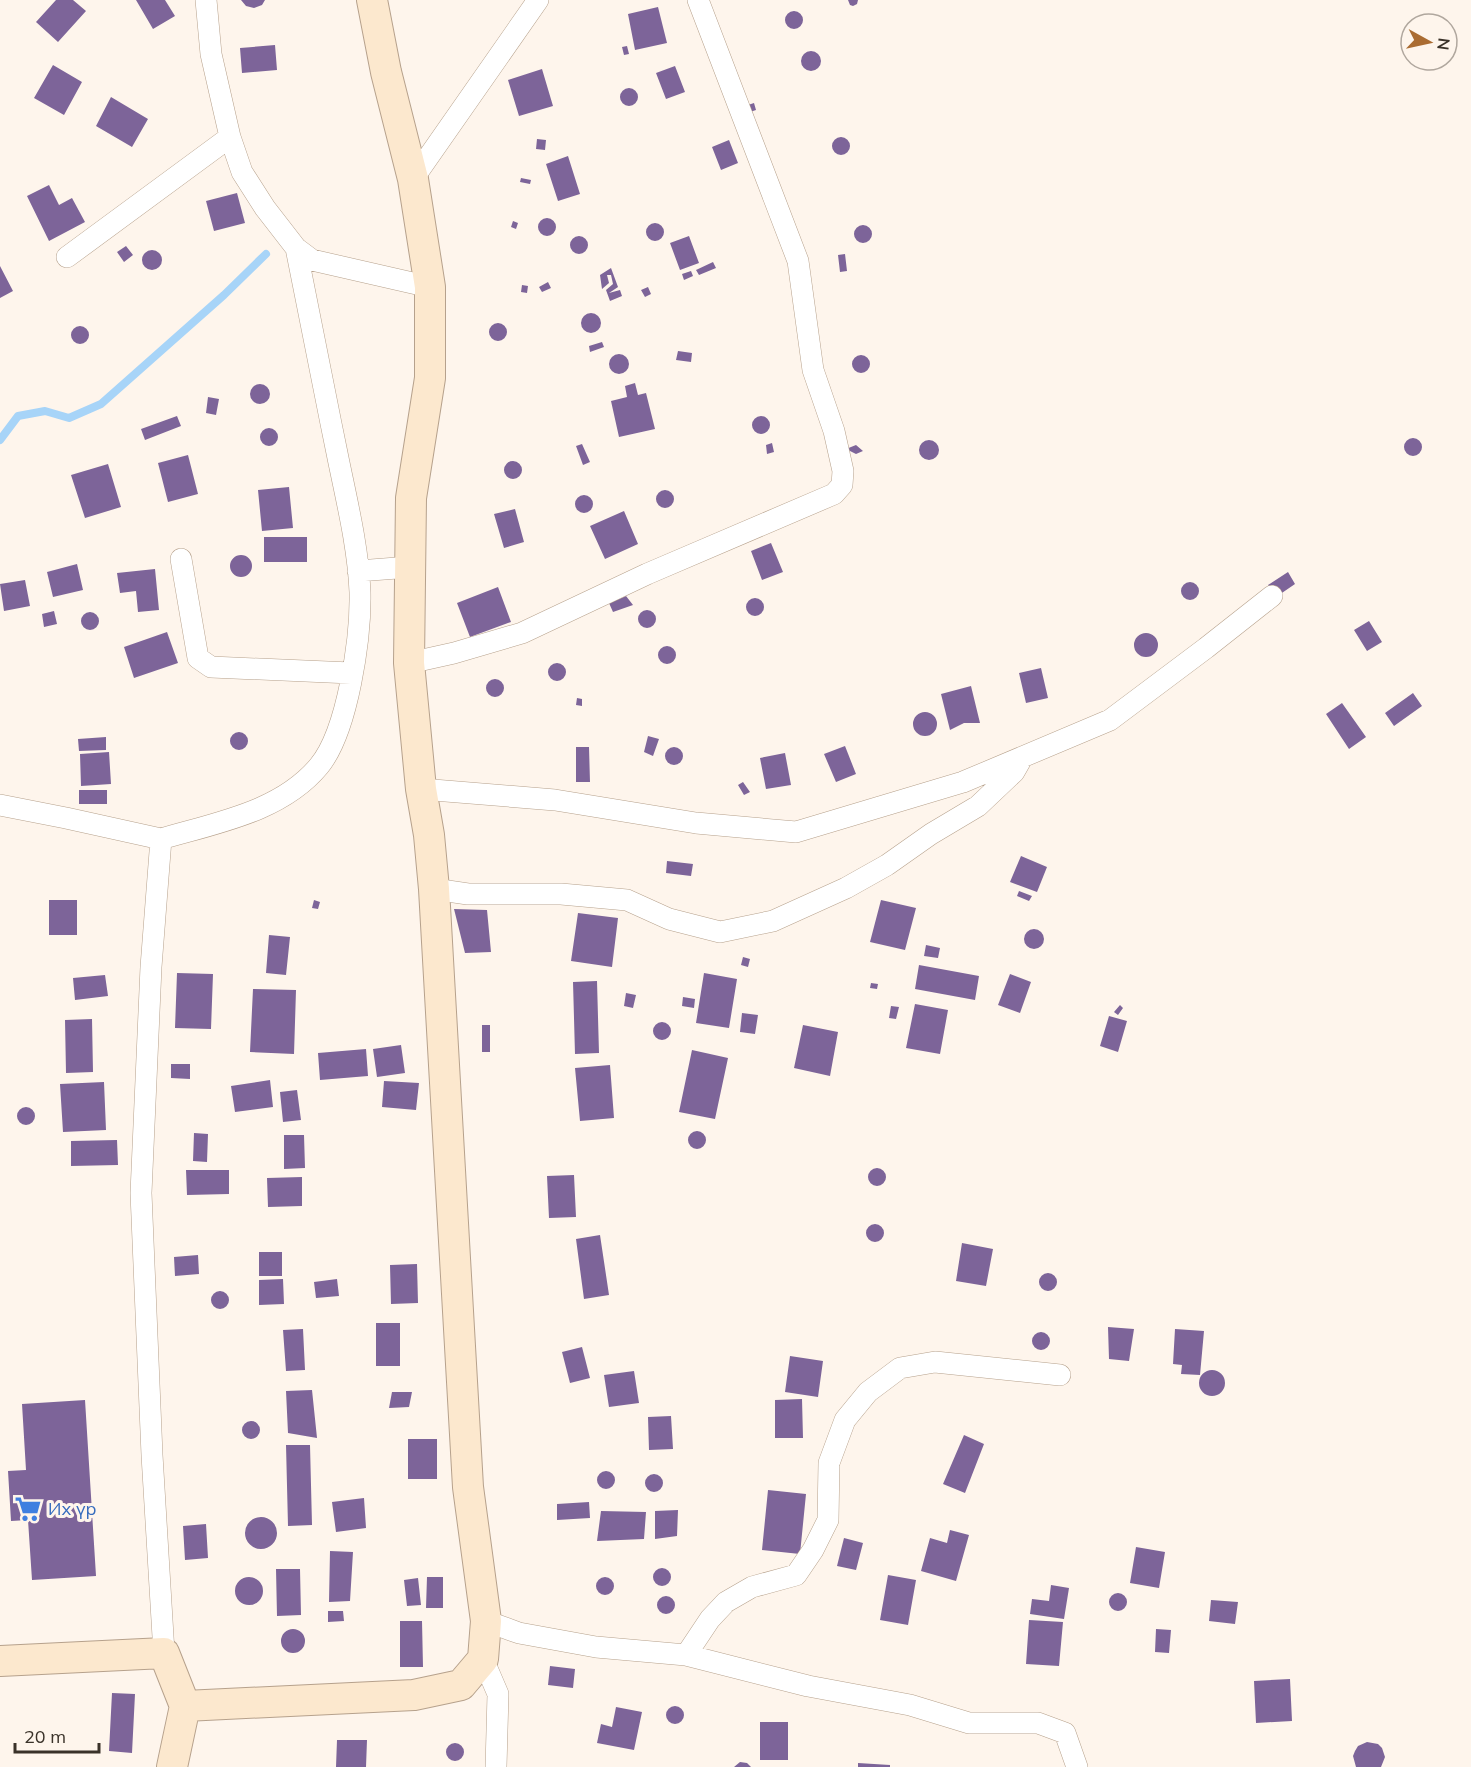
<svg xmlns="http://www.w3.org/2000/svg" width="1471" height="1767" font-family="Mulish,sans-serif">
<rect width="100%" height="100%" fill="#fef5ec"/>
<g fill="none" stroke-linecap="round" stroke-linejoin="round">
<path stroke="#a7d4f8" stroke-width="8" d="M0,440l18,-24 27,-5 24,7 32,-14 123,-109 42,-41"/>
</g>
<path fill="#7d6499" d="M56,0h17l13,11 -28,31 -22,-20z
M136,0h29l10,16 -22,13z
M241,0h24l-3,5 -8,3 -8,-2z
M848,0h10l-1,4 -4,2 -3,-1z
M658,7l9,36 -32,7 -7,-36z
M785 20a9 9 0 1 1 18 0a9 9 0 1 1-18 0Z
M275,45l2,25 -35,3 -2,-25z
M627,46l2,8 -5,1 -2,-8z
M801 61a10 10 0 1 1 20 0a10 10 0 1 1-20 0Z
M53,65l29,17 -18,33 -30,-17z
M675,66l10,26 -19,7 -10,-26z
M542,69l11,37 -34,10 -11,-36z
M620 97a9 9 0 1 1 18 0a9 9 0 1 1-18 0Z
M111,97l37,22 -16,28 -36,-21z
M754,103l2,7 -6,2 -2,-7z
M832 146a9 9 0 1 1 18 0a9 9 0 1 1-18 0Z
M537,139l9,1 -1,10 -9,-1z
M729,140l9,23 -17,7 -9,-23z
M568,156l12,38 -22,7 -12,-37z
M521,178l10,2 -1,4 -10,-2z
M49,185l10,20 13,-7 13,24 -36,19 -22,-45z
M237,193l8,30 -31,8 -8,-30z
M538 227a9 9 0 1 1 18 0a9 9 0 1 1-18 0Z
M513,221l5,2 -2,6 -5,-2z
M646 232a9 9 0 1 1 18 0a9 9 0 1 1-18 0Z
M854 234a9 9 0 1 1 18 0a9 9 0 1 1-18 0Z
M570 245a9 9 0 1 1 18 0a9 9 0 1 1-18 0Z
M689,236l10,27 -19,7 -10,-27z
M126,246l7,9 -9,7 -7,-10z
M142 260a10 10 0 1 1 20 0a10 10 0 1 1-20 0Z
M845,254l2,17 -7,1 -2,-17z
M713,262l3,6 -17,7 -3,-5z
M0,266l13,25 -13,7z
M611,268l7,19 -9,6 11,-3 2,6 -12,5 -4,-11 7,-6 -2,-9h-4l2,8 -7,6 -2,-14z
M691,271l2,5 -9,4 -2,-6z
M548,282l3,6 -9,4 -3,-5z
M522,285l6,1 -1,7 -6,-1z
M648,287l3,7 -6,3 -4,-7z
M581 323a10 10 0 1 1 20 0a10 10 0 1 1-20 0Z
M489 332a9 9 0 1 1 18 0a9 9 0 1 1-18 0Z
M71 335a9 9 0 1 1 18 0a9 9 0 1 1-18 0Z
M602,342l2,5 -14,5 -1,-6z
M678,351l14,2 -1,9 -15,-2z
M609 364a10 10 0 1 1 20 0a10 10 0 1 1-20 0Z
M852 364a9 9 0 1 1 18 0a9 9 0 1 1-18 0Z
M635,383l3,12 8,-2 9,36 -36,8 -8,-36 16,-4 -2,-11z
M250 394a10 10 0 1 1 20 0a10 10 0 1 1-20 0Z
M208,397l11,2 -3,16 -10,-2z
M752 425a9 9 0 1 1 18 0a9 9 0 1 1-18 0Z
M177,416l4,10 -36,14 -4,-11z
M260 437a9 9 0 1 1 18 0a9 9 0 1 1-18 0Z
M1404 447a9 9 0 1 1 18 0a9 9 0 1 1-18 0Z
M919 450a10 10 0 1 1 20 0a10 10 0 1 1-20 0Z
M772,443l2,9 -7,2 -1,-9z
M582,444l8,18 -7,3 -7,-19z
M856,445l7,6 -7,3 -10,-5z
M188,455l10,39 -30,8 -10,-39z
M504 470a9 9 0 1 1 18 0a9 9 0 1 1-18 0Z
M108,464l13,43 -36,11 -14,-43z
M289,487l4,41 -31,3 -4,-41z
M656 499a9 9 0 1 1 18 0a9 9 0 1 1-18 0Z
M575 504a9 9 0 1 1 18 0a9 9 0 1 1-18 0Z
M515,509l9,33 -20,6 -10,-34z
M624,511l14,33 -33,15 -15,-33z
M264,537h43v25h-43z
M771,543l12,29 -21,8 -11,-29z
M230 566a11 11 0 1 1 22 0a11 11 0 1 1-22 0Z
M77,564l6,26 -30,7 -6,-25z
M155,569l4,41 -21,2 -2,-21 -16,2 -3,-20z
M1288,572l7,12 -19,13 -8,-12z
M25,580l5,26 -26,5 -4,-27z
M1181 591a9 9 0 1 1 18 0a9 9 0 1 1-18 0Z
M498,587l13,35 -41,15 -13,-34z
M626,596l7,9 -20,7 -4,-9z
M746 607a9 9 0 1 1 18 0a9 9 0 1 1-18 0Z
M638 619a9 9 0 1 1 18 0a9 9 0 1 1-18 0Z
M54,611l3,13 -13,3 -2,-13z
M81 621a9 9 0 1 1 18 0a9 9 0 1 1-18 0Z
M1369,621l13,21 -15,9 -13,-21z
M167,632l11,31 -44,15 -10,-31z
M1134 645a12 12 0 1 1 24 0a12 12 0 1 1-24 0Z
M658 655a9 9 0 1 1 18 0a9 9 0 1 1-18 0Z
M548 672a9 9 0 1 1 18 0a9 9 0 1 1-18 0Z
M1041,668l7,30 -22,5 -7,-30z
M486 688a9 9 0 1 1 18 0a9 9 0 1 1-18 0Z
M971,686l9,37h-16l-14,7 -9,-36z
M1413,693l9,13 -28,20 -9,-13z
M577,698l5,1v7l-6,-1z
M1342,703l24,34 -17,12 -23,-35z
M913 724a12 12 0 1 1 24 0a12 12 0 1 1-24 0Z
M230 741a9 9 0 1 1 18 0a9 9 0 1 1-18 0Z
M648,736l11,3 -6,17 -9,-4z
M106,737v13l-27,1 -1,-12z
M845,746l11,28 -20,8 -12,-28z
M665 756a9 9 0 1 1 18 0a9 9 0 1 1-18 0Z
M576,747h13l1,35h-14z
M109,752l2,32 -30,2 -1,-32z
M785,753l6,32 -25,4 -6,-31z
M743,782l7,10 -6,3 -6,-10z
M79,790h28v14h-28z
M1021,856l26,11 -10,25 -27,-10z
M667,861l26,3 -2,12 -25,-3z
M1019,891l13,5 -3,5 -12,-5z
M49,900h28v35h-28z
M314,900l6,2 -2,7 -6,-1z
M881,900l35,8 -11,42 -35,-8z
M454,909l33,1 4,42 -26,1z
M578,913l40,5 -6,49 -41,-6z
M1024 939a10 10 0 1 1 20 0a10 10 0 1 1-20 0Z
M269,935l21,2 -4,38 -20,-2z
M926,945l14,3 -2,10 -14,-2z
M743,957l7,2 -2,8 -7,-2z
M919,965l60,11 -4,24 -60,-11z
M177,973l36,1 -2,55 -36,-1z
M704,973l33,6 -8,49 -33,-5z
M1010,974l21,8 -11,31 -22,-8z
M105,975l3,21 -33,4 -2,-22z
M597,981l2,72 -24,1 -2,-72z
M871,983l7,1 -1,5 -7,-1z
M253,989l43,1 -2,64 -44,-2z
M626,993l10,2 -3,13 -9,-2z
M683,997l12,2 -1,9 -12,-2z
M915,1004l33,6 -8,44 -34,-6z
M1120,1005l3,3 -5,7 -4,-3z
M891,1006l8,1 -3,12 -7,-1z
M742,1013l16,2 -3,19 -15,-2z
M1109,1016l18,5 -9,31 -18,-6z
M92,1019l1,53 -27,1 -1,-53z
M653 1031a9 9 0 1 1 18 0a9 9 0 1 1-18 0Z
M482,1025h8v27h-8z
M803,1025l35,7 -8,44 -36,-8z
M401,1045l4,28 -28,4 -4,-28z
M366,1049l2,27 -48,4 -2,-27z
M692,1050l36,8 -13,61 -36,-7z
M171,1064h19v15l-19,-1z
M610,1065l4,53 -34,3 -5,-53z
M270,1080l3,27 -38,5 -4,-26z
M384,1081l35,2 -3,27 -34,-3z
M104,1082l2,48 -43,2 -3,-48z
M297,1090l4,30 -18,2 -3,-30z
M17 1116a9 9 0 1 1 18 0a9 9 0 1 1-18 0Z
M688 1140a9 9 0 1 1 18 0a9 9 0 1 1-18 0Z
M194,1133l14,1 -1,28 -14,-1z
M284,1135h20l1,33 -21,1z
M117,1140l1,25 -47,1v-25z
M868 1177a9 9 0 1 1 18 0a9 9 0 1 1-18 0Z
M186,1170h43v24l-42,1z
M574,1175l2,42 -27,1 -2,-42z
M302,1177v29l-34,1 -1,-29z
M866 1233a9 9 0 1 1 18 0a9 9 0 1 1-18 0Z
M600,1235l9,60 -25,4 -8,-60z
M962,1243l31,6 -7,37 -30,-5z
M259,1252h23v24h-23z
M198,1255l1,19 -24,2 -1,-19z
M417,1264l1,39 -27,1 -1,-39z
M1039 1282a9 9 0 1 1 18 0a9 9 0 1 1-18 0Z
M283,1279l1,25 -25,1v-25z
M337,1279l2,17 -23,2 -2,-16z
M211 1300a9 9 0 1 1 18 0a9 9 0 1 1-18 0Z
M376,1323h24v43h-24z
M1108,1327l26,2 -5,32 -20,-2z
M303,1329l2,41 -19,1 -3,-41z
M1175,1329l29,2 -4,44 -19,-1 1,-9 -9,-1z
M1032 1341a9 9 0 1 1 18 0a9 9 0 1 1-18 0Z
M582,1347l8,31 -20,5 -8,-31z
M790,1356l33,5 -5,36 -33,-5z
M1199 1383a13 13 0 1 1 26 0a13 13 0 1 1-26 0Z
M634,1371l5,32 -30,4 -5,-32z
M312,1390l5,48 -29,-5 -2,-42z
M392,1392h20l-3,15 -20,1z
M802,1399l1,39h-28v-38z
M85,1400l11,176 -64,4 -4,-60 -17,1 -3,-50 18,-1 -4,-66z
M671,1416l2,33 -24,1 -1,-33z
M242 1430a9 9 0 1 1 18 0a9 9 0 1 1-18 0Z
M964,1435l20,9 -19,49 -22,-9z
M408,1439h29v40h-29z
M286,1445h24l2,80 -24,1z
M597 1480a9 9 0 1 1 18 0a9 9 0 1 1-18 0Z
M645 1483a9 9 0 1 1 18 0a9 9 0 1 1-18 0Z
M768,1490l38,4 -6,60 -38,-4z
M364,1498l2,30 -30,4 -4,-30z
M589,1502l1,16 -33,2v-16z
M678,1510l-1,26 -22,3v-28z
M601,1511l45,1 -2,27 -47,2z
M245 1533a16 16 0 1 1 32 0a16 16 0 1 1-32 0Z
M206,1524l2,34 -23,2 -2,-34z
M950,1530l19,5 -13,46 -35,-10 9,-33 17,5z
M844,1538l19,5 -7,27 -19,-4z
M1136,1547l29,5 -6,36 -29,-5z
M330,1551l23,1 -3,49 -21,1z
M653 1577a9 9 0 1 1 18 0a9 9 0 1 1-18 0Z
M276,1569h24l1,46 -24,1z
M888,1575l28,5 -8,45 -28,-5z
M596 1586a9 9 0 1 1 18 0a9 9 0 1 1-18 0Z
M427,1577h16v31h-17z
M235 1591a14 14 0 1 1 28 0a14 14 0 1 1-28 0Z
M418,1578l3,27 -14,1 -3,-26z
M1051,1585l18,3 -5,31 -34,-5 2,-15 17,2z
M1109 1602a9 9 0 1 1 18 0a9 9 0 1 1-18 0Z
M657 1605a9 9 0 1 1 18 0a9 9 0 1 1-18 0Z
M1211,1600l27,2 -3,22 -26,-3z
M328,1611h15l1,10 -16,1z
M1029,1620l34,2 -4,44 -33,-2z
M400,1621h22l1,46h-23z
M1156,1629l15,1 -2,23 -14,-1z
M281 1641a12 12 0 1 1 24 0a12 12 0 1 1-24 0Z
M550,1666l25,3 -2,19 -25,-3z
M1290,1679l2,42 -36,2 -2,-42z
M112,1693l23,1 -3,59 -23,-2z
M666 1715a9 9 0 1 1 18 0a9 9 0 1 1-18 0Z
M616,1707l26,5 -8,38 -37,-7 4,-19 11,3z
M760,1722h28v38h-28z
M337,1740h30l-1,27h-30z
M1367,1742l11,2 4,4 3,9 -4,10h-25l-3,-11 2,-5 3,-5z
M446 1752a9 9 0 1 1 18 0a9 9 0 1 1-18 0Z
M740,1762l7,1 4,4h-17z
M858,1763l32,2v2h-32z"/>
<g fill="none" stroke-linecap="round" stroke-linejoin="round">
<g stroke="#b6a18c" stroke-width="22">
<path id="street" d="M206,0l5,54 19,83 12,35 23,36 31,40 16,12 118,27
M413,179l125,-179
M67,257l163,-120
M181,559l17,99 13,9 140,6
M358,571l52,-4
M409,663l45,-10 68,-20 125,-59 187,-80 8,-9 1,-14 -9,-40 -21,-61 -15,-109 -100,-261
M421,789l134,11 141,23 100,9 167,-50 147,-62 96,-72 66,-52
M0,805l66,13 95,21 -10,128 -10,226 11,262 12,198
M161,839c54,-16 120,-27 158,-73 29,-35 42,-129 41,-174 -2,-47 -14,-94 -23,-139 -14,-68 -27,-136 -41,-205
M434,889l34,5h93l66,6 42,19 51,13 53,-11 73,-33 41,-23 44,-31 47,-28 36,-34 8,-14
M486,1621l33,12 77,14 90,8 122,31 102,19 59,18h69l27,10 12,34
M686,1655l24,-36 16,-17 26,-15 44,-12 17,-25 15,-30 1,-57 16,-43 23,-28 32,-24 35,-6 125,13
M483,1659l15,35 -2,73"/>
</g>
<g stroke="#b6a18c" stroke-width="32">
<path id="secondary" d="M0,1661l164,-8 21,53 -13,61
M185,1706l229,-11 47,-10 22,-26 3,-38 -18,-134 -34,-598 -5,-54 -8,-46 -12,-126 2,-165 19,-120v-91l-17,-108 -27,-107 -14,-72"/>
</g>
<use href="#street" stroke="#fff" stroke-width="21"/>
<use href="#secondary" stroke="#fce8ce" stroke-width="30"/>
</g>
<defs>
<g id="supermarket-bare" transform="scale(2.07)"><path d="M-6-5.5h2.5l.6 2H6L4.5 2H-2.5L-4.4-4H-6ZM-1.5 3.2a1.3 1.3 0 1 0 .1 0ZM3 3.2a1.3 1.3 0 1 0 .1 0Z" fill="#3f7fe0" stroke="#fef5ec" stroke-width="2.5" paint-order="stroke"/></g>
</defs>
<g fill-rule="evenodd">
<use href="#supermarket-bare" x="28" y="1509"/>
</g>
<g text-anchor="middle" stroke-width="6" stroke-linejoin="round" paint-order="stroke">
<g font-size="18" fill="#366cbe" stroke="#fef5ec" text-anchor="start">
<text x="48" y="1515">Их үр</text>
</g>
</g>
<g transform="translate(1429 42) rotate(98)"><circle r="28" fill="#fef5ec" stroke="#b0a79e" stroke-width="1.5"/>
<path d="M0-4.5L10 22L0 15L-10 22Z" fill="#aa6c32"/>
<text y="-9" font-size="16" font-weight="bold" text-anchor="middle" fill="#3a3229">N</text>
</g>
<path d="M15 1743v9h84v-9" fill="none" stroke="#3a3229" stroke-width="3"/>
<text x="24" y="1743" font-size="18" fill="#3a3229" stroke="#fef5ec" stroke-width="4.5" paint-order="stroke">20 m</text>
</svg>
